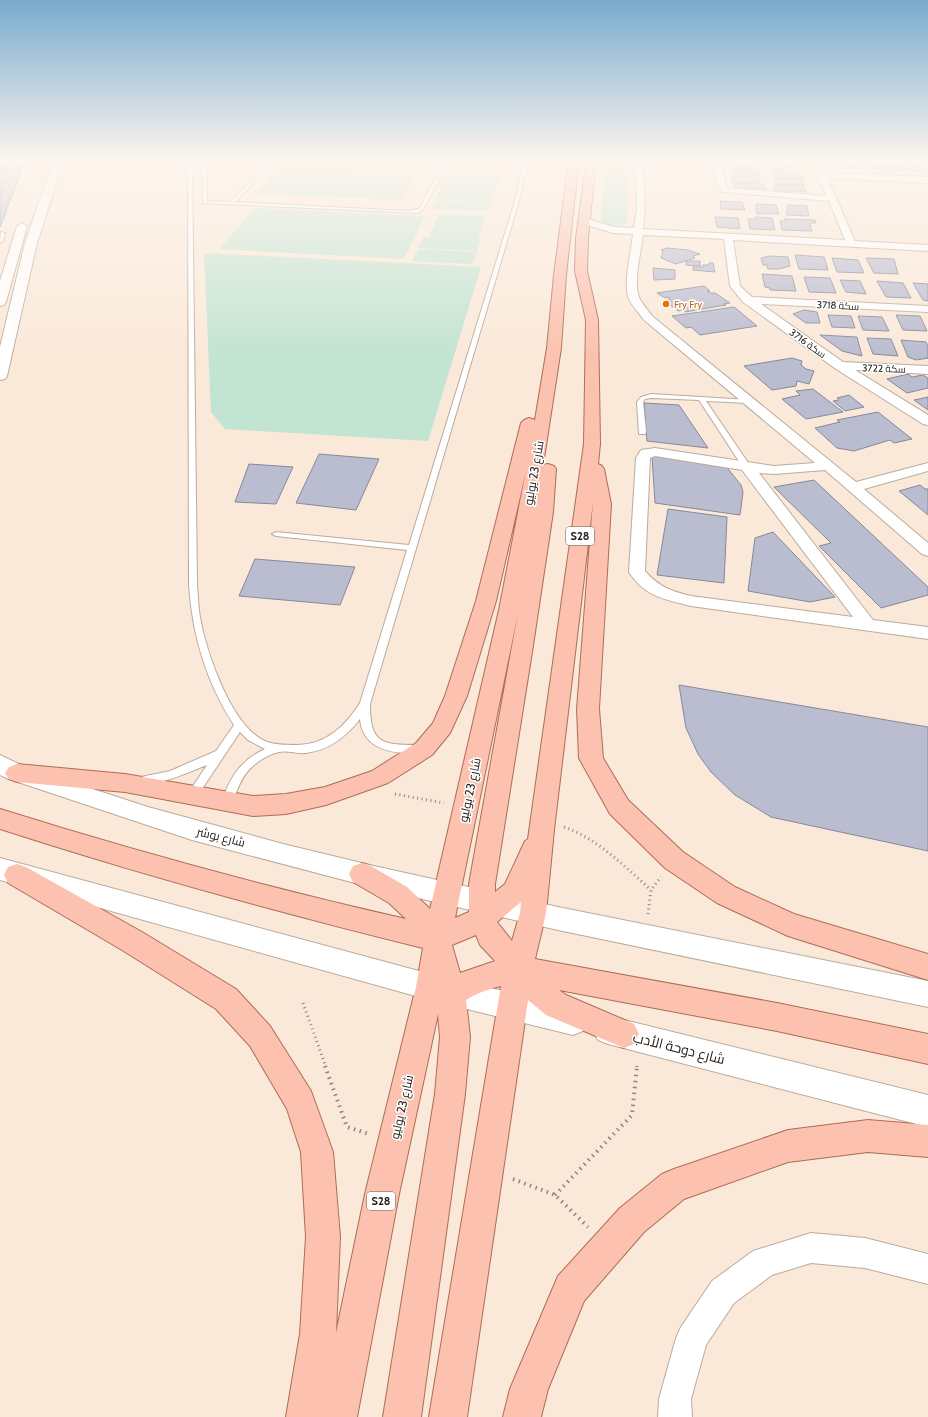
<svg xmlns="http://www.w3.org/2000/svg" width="928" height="1417" font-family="Cabin,Cairo,sans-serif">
<rect width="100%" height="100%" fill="#fae9d9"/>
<path fill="#c2e4d2" d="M604,159h25l-2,64c-10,4 -16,4 -26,-2z
M280,167l136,6 -15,27 -145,-6z
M448,174l52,2 -9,26 -56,-3z
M435,200l56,2 -4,9 -56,-2z
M255,208h1l169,8 -21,43 -185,-10z
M439,214l47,2 -8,23h3l-4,12 -59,-3 5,-11h9l-3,-1z
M418,249l59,3 -5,12 -60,-3z
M204,253l277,14 -53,174 -203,-12 -14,-17z"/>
<path fill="#babcd0" stroke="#86889a" d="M0,159h26l-26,68z
M730,159h26v3l-26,-1z
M769,159h20l2,5 -22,-1z
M839,159h18l6,10 -19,-1z
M863,159l19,1 5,9 -19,-1z
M886,162l17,1 4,7h-17z
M730,163l26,1 1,4h-22l-5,-3z
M772,164l22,1 1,3 -7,-1 -5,3 -10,-1z
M908,164h15l5,8 -15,-1z
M732,169l27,1 1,5 -28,-1z
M773,171l28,2 2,5 -27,-1z
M731,176l28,1 1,5h-28z
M773,178l29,1 2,6 -28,-1z
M734,183l30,1 2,5h-31z
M774,185l30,1 2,6 -31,-1z
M720,201l22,1 3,8 -24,-1z
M756,204l20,1 3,9h-22z
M788,205l19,1 2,10 -23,-1z
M715,217l23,1 2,11 -23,-2z
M755,217l17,1 3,12 -25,-1 -2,-10h8z
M784,219l31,1 1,3h-7l3,8 -30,-1 -2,-9h5z
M667,248l21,2 12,4 -7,2 2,2 -19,6 -15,-6 2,-7 -2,-1z
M795,255l29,2 4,13 -29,-1z
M769,256l19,1 2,9 -11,3h-11l-1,-4h-4l-2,-7z
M832,258l26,2 6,13 -27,-1z
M866,258l28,1 4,15 -24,-1z
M686,261h14v5l-14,-1z
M709,263h4l2,9 -22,-2v-3h10v-2h6z
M653,268l22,2v9l-21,1z
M762,274l30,2 4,15 -26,-1v-2l-5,-1z
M804,277l26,1 6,15 -27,-1z
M840,280l20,1 6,13 -20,-2z
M877,281l26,2 8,15 -25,-1z
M913,283l15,1v17l-5,-1z
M704,286l6,5h-3l3,2h5l15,10 -6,1 2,1 -41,7 -2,-2 -5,1 -13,-10 5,-2 -2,-2 -3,1 -8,-5z
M734,307l23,19 -57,9 -9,-8 -5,1 -14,-12z
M804,310l13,2 3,11h-14l-13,-9z
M828,315l23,1 4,12 -23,-1z
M896,315l24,1 7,15 -24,-1z
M858,316l24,1 7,14 -26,-1z
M820,335l37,2 5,19 -20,-5z
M867,338l24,1 7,17 -25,-2z
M901,340l25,2 2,4v12l-12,2 -8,-3z
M792,358l10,3 -1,4 5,4 8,2 -5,13 -12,-3 -1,5 -24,4 -28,-24z
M908,374l4,3 11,-2 5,3v10l-21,5 -20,-14z
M813,389l30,23 -37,7 -24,-20 18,-4 -4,-4z
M849,395l15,12 -19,4 -12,-10 6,-1 -2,-2z
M928,397v13l-14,-10z
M644,403l35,2 29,43 -61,-7z
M878,412l34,27 -18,4 -4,-3 -36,11 -17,-3 -22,-20 25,-6 -3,-2z
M319,454l60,5 -23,51 -60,-7z
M652,456l72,8 17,21 2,7 -3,23 -85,-12z
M249,464l44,3 -17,37 -41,-2z
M814,480l114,107v8l-47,13 -62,-62 12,-3 -57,-56z
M920,485l5,4h3v26l-29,-24z
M668,509l59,8 -3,66 -67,-8z
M773,532l62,65 -25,5 -62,-11 7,-53z
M255,559l100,8 -15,38 -101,-9z
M679,685l249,42v124l-157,-34 -36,-22 -24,-23 -13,-18 -12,-26z"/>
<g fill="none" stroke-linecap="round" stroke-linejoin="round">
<g stroke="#bbab9c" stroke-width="2">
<path id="service" d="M188,159h4l5,425c1,11 1,22 3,33 6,35 32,112 67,125 9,3 22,3 31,3 29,-1 47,-19 62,-42l47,-153 -131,-14 -4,-2 4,-2 133,13 105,-341 11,-45h4l-11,45 -148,500c0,41 13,41 50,41l4,1 1,3 -1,3c-6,2 -13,1 -19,1 -22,-1 -43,-9 -45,-34 -14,18 -31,31 -54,34 -9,1 -19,-3 -27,-1 -11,2 -24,11 -31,19 -9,10 -11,22 -17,33l-4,1 -4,-1 -1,-3c8,-24 19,-41 43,-52l-17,-9 -8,-8 -44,66 -4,1 -4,-1 -1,-3 20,-30c-15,6 -56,24 -71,19l-1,-3 1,-3 34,-7 46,-20 18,-26c-28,-43 -42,-91 -45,-141z
M202,159h4l1,42 23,1 43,-42 1,2 -39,40 173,9 11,-2 22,-41 -84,-4 2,-5h4l-2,3 81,4 4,-7h4l-27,51 -6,3 -214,-10z
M1,232l4,1 -2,8 -3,2z
M651,394l99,6v2l-2,1 -42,-2 45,66 -1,2h-6l-45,-69 -48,-2 -6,1 -2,3 3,30 -1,2h-6l-2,-32 4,-5z"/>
</g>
<g stroke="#bbab9c" stroke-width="2">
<path id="minor" d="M635,159h8l2,50 -2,20 202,11 -16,-39 -106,-9 -5,-6 -7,-27h8l7,26 2,3 98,8 -15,-37h8l6,14 103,4v6l-101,-5 28,63 73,4v6l-195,-11 7,46 12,11 176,9v6l-167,-8 82,58 85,4v8l-73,-4 73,45v10l-5,-1 -87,-55 -93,-67 -13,-16 -6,-47 -81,-4c-2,17 -10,47 -4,62 3,7 9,13 13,19l204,166 72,-19v8l-64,18 64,54v13l-6,-2 -97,-84 -51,4 -15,-1 114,147 55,7v12l-237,-33c-27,-7 -46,-9 -62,-34l7,-114 5,-8 14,-2 119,18 41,-3 -171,-143c-5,-7 -13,-15 -16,-23 -4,-18 3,-44 5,-63l-20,-1 -32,-10 -2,-2 5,-3 30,9 20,1 3,-19zM655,456l87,14 111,147 -162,-21c-20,-5 -32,-9 -46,-25l5,-113z
M811,1233l54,5 63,16v30l-63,-16 -54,-5 -39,12 -38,28 -28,42 -15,54 1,18h-34l1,-18 17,-61 5,-11 31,-46 41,-30z"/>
</g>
<g stroke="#bbab9c" stroke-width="2">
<path id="tertiary" d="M54,159h10l-27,84 -30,133 -2,3 -5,1v-33l25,-104z
M22,223l5,3 -21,76 -2,3 -4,1v-25l17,-55z"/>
</g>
<g stroke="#bbab9c" stroke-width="2">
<path id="secondary" d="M0,755l25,12 123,40 135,37 91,22 184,41 370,74v26l-370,-77 -184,-42 -182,-48 -183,-61 -9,-4z
M0,858l430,116 143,33 10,4 5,10 -5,10 -10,4 -143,-35 -430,-120z
M608,1016l320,79v32l-320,-83 -10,-4 -5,-10 5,-10z"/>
</g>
<g stroke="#ae6d56" stroke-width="2">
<path id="primary" d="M569,159h10l-13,116 -5,73 -18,117 5,-1 6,2 2,3 -3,43 -21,140 -37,232v8l10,-8 20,-43 3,-2 56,-395 2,-124 -11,-49 1,-33 11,-79h9l-8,79 -1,33 11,49 2,124 -2,20 4,2 2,3 7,35 -12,205 4,49 25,42 55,52 52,35 59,27 134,40v26l-140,-44 -71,-33 -52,-35 -55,-54 -31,-56 -2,-49 16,-207 -39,328 -8,83 -11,46 242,44 151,31v30l-151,-33 -218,-41 7,5 68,29 5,10 -5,10 -10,4 -78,-33 -18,-15 -61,417h-38l72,-431c-12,3 -24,7 -35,14l4,37 -5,57 -44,323h-38l52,-323 5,-57 -2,-23 -39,180 -42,223h-71l14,-83 6,-97 -5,-85 -14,-43 -37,-63 -34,-37 -94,-59 -114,-67 -4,-8 4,-8 9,-3 9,3 116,65 94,57 34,37 41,65 22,61 7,85 -4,96 29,-139 51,-207 7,-39c-142,-35 -284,-74 -423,-119v-20c134,42 269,79 406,110l-17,-16 -36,-21 -4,-8 4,-8 9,-3 9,3 36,21 23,22 69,-299 27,-139 -30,130 -29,95 -17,37 -18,22 -44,28 -62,22 -40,9 -33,2 -128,-24 -108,-10 -8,-3 -4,-6 4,-6 8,-3 108,10 128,22 33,-2 39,-7 47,-16 44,-28 17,-20 12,-27 31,-95 45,-178 3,-3 5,-2 6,2 12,-72 7,-73zM518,613l-49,271v28l-14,6zM521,902l-1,11 -8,28 -15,-19zM476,935l4,10 15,16 -35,12 -8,-28z
M868,1120l60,5v32l-60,-5 -80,10 -104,37 -40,33 -60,69 -36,88 -7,28h-38l7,-28 48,-113 62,-68 42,-34 12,-5 114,-39z"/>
</g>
<path stroke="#91867a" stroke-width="3" stroke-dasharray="1 3.5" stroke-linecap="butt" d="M395,794l49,9
M564,827c34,12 60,39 87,63
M648,914l3,-24 10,-13
M303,1003l23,64
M637,1067v-4"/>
<path stroke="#91867a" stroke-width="4" stroke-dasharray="1.5 4.5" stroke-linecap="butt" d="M325,1066l22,61 22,7
M513,1179l42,16 33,32
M555,1195l77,-80 5,-49"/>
<use href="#service" fill="#fff" fill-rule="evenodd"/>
<use href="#minor" fill="#fff" fill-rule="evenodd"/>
<use href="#tertiary" fill="#fff" fill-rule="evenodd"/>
<use href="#secondary" fill="#fff" fill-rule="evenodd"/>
<use href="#primary" fill="#fcc1af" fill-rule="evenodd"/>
</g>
<linearGradient id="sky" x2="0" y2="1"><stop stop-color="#79abcf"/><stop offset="0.45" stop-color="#fdf5ee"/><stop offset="1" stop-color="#fdf5ee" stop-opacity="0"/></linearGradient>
<rect width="928" height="357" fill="url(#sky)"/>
<circle fill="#e8710a" stroke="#fff" stroke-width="1.5" cx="666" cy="304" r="4"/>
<g text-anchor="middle" stroke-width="3" stroke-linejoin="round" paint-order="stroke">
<g font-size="10" fill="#c56008" stroke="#fff" text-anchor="start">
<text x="674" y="308">Fry Fry</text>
</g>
<g font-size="10" fill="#221c16" stroke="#fff">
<text transform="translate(838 305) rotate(3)" y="4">سكة 3718</text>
<text transform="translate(808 343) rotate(36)" y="4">سكة 3716</text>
<text transform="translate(884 368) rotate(2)" y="4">سكة 3722</text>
</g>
<g fill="#fff" stroke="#64605c" stroke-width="1">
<rect x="566" y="527" width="28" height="18" rx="3"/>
<rect x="367" y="1192" width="28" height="18" rx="3"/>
</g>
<g font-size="11" font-weight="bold" fill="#221c16">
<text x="580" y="540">S28</text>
<text x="381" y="1205">S28</text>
</g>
<g font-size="12" fill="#221c16" stroke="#fff">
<text transform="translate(534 473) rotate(-80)" y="4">شارع 23 يوليو</text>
<text transform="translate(470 790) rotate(-78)" y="4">شارع 23 يوليو</text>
<text transform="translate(221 837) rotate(14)" y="4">شارع بوشر</text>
<text transform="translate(402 1107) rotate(-77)" y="4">شارع 23 يوليو</text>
</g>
<g font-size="14" fill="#221c16" stroke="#fff">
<text transform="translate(679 1048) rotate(14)" y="5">شارع دوحة الأدب</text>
</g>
</g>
</svg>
